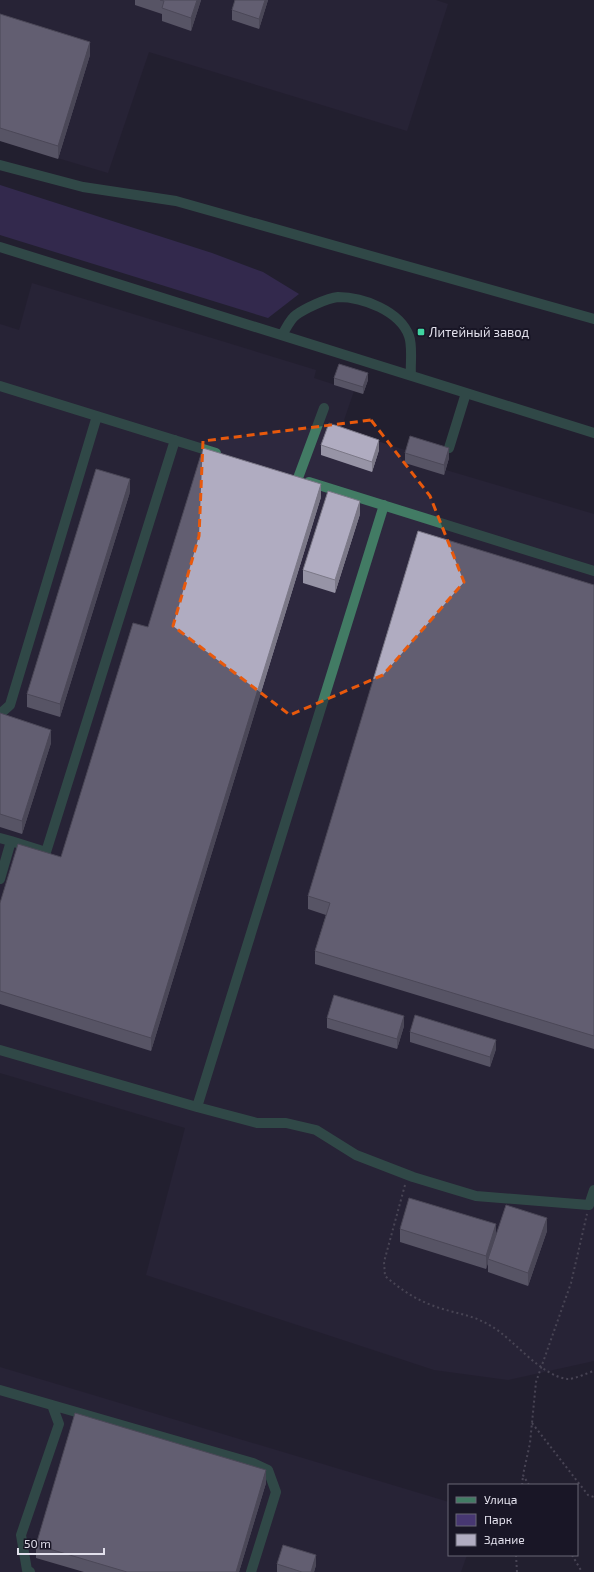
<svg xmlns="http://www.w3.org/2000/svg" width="594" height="1572" font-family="'Exo 2',sans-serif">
<rect width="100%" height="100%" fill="#231f30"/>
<path fill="#2d283e" d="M0,0h436l12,4 -41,127 -258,-79 -41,121 -108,-32z
M32,283l284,87 -2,8 40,13 -13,38 67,22 41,7 -3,12 148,44v847l-86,19 -74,-10 -288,-95 39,-147 -185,-55v-749l19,6z
M0,1367l449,135v53h18l-6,17h-461z"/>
<path fill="#473772" d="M0,185l212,68 51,19 36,22 -31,24 -268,-83z"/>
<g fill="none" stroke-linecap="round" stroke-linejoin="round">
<path stroke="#757281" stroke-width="2" stroke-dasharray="2 3" stroke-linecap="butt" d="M405,1185l-21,77 1,14c14,12 28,22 46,29 20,8 41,9 60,21 23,13 49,50 77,53 7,0 19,-6 26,-8
M532,1423l56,72 6,2
M522,1485l1,-9
M529,1485l-6,-10 7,-32 6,-61 35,-99 16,-69
M516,1555l1,17
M572,1555l10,17"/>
<path stroke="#427b64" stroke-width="10" d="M0,165l83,22 93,14 418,118
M0,247l594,186
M282,335c4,-6 8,-16 14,-20 8,-6 31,-17 42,-18 25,0 62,14 71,39 4,11 1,28 2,39
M0,386l216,67
M449,448l17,-55
M298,478l26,-70
M309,482l285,89
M384,505l-187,602 60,16h29l30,7 40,25 57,22 63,19 113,9 5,-15
M0,714l10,-9 87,-289
M0,838l11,3
M0,879l11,-38 35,11 129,-412
M0,1050l197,57
M0,1390l253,73 15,7 8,22 -25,80
M30,1572l-3,-2 -6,-35 38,-111 -7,-19"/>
</g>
<path fill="#9794a6" d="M135,0h66l-10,31 -29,-10v-7l-27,-9z
M235,0h33l-9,29 -27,-9v-10z
M0,14l90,41 -32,104 -58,-18z
M334,378l34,2 -5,14 -29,-9z
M321,445l58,5 -7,22 -51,-17z
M405,453l44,5 -5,17 -39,-12z
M130,492l-70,225 -33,-10v-13z
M321,497l-170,554 -151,-47v-101l61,-46 87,-230z
M360,514l-25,79 -32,-10v-13z
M594,585v464l-279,-85v-13l11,-36 -18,-6v-13z
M0,713l51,30 -29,91 -22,-7z
M327,1018l77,8 -7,23 -70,-21z
M410,1032l86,17 -6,18 -80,-25z
M400,1229l96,7 51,-5 -19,55 -40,-14v-9l-2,6 -86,-27z
M266,1483l-27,89h-155l-48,-14v-13z
M277,1564l39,1 -2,7h-37z"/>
<path fill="#7b7887" d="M197,0h4l-10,31v-13z
M265,0h3l-9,29v-10z
M90,42v13l-32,104v-13z
M368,373v7l-5,14v-7z
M379,440v10l-7,22v-10z
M449,448v10l-5,17v-10z
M130,479v13l-70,225v-13z
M321,484v13l-170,554v-13z
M360,501v13l-25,79v-13z
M51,730v13l-29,91v-13z
M404,1016v10l-7,23v-10z
M496,1040v9l-6,18v-10z
M547,1218v13l-19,55v-13z
M496,1224v13l-8,22v4l-2,6v-13z
M266,1470v13l-27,89h-3z
M316,1555v10l-2,7h-3z"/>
<path fill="#b0acc1" stroke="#7b7887" d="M160,0h37l-6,18 -29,-10 2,-7z
M235,0h30l-6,19 -27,-9z
M0,14l90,28 -32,104 -58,-18z
M339,364l29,9 -5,14 -29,-9z
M329,423l50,17 -7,22 -51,-17z
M410,436l39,12 -5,17 -39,-12z
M203,448l118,36 -170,554 -151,-47v-88l18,-59 43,13 72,-234 15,4z
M96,469l34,10 -70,225 -33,-10z
M328,491l32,10 -25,79 -32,-10z
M418,531l176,54v451l-279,-85 15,-48 -22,-7z
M0,713l51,17 -29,91 -22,-7z
M334,995l70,21 -7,23 -70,-21z
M415,1015l81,25 -6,17 -80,-25z
M409,1198l87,26 -10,32 -86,-27z
M506,1205l41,13 -19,55 -40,-14z
M75,1413l191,57 -30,102h-109l-91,-27z
M283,1545l33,10 -5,17h-9l-25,-8z"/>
<path d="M0 0H594V1572H0ZM371,420l59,76 34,86 -81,93 -93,40 -117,-89 26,-90 4,-95z" fill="#231f30" fill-opacity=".55" fill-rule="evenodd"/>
<path fill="none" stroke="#e8590c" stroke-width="3" stroke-dasharray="8 5" stroke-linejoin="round" d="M371,420l59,76 34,86 -81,93 -93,40 -117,-89 26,-90 4,-95z"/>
<rect fill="#40d4a1" stroke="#191626" stroke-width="1.5" x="417" y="328" width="8" height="8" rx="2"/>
<g text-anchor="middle" stroke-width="4" stroke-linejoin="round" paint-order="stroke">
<g font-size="13" fill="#e2e0ec" stroke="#191626" text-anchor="start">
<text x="429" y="337">Литейный завод</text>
</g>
</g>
<rect x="448" y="1484" width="130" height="72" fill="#191626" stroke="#696775"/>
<rect x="456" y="1497" width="20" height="6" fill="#427b64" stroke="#696775"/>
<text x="484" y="1504" font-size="12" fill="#e2e0ec">Улица</text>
<rect x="456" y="1514" width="20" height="12" fill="#473772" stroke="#696775"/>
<text x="484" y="1524" font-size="12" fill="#e2e0ec">Парк</text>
<rect x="456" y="1534" width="20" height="12" fill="#b0acc1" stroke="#696775"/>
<text x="484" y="1544" font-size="12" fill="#e2e0ec">Здание</text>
<path d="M18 1548v6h86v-6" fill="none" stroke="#e2e0ec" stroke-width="2"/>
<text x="24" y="1548" font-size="12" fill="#e2e0ec" stroke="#191626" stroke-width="3" paint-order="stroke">50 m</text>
</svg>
